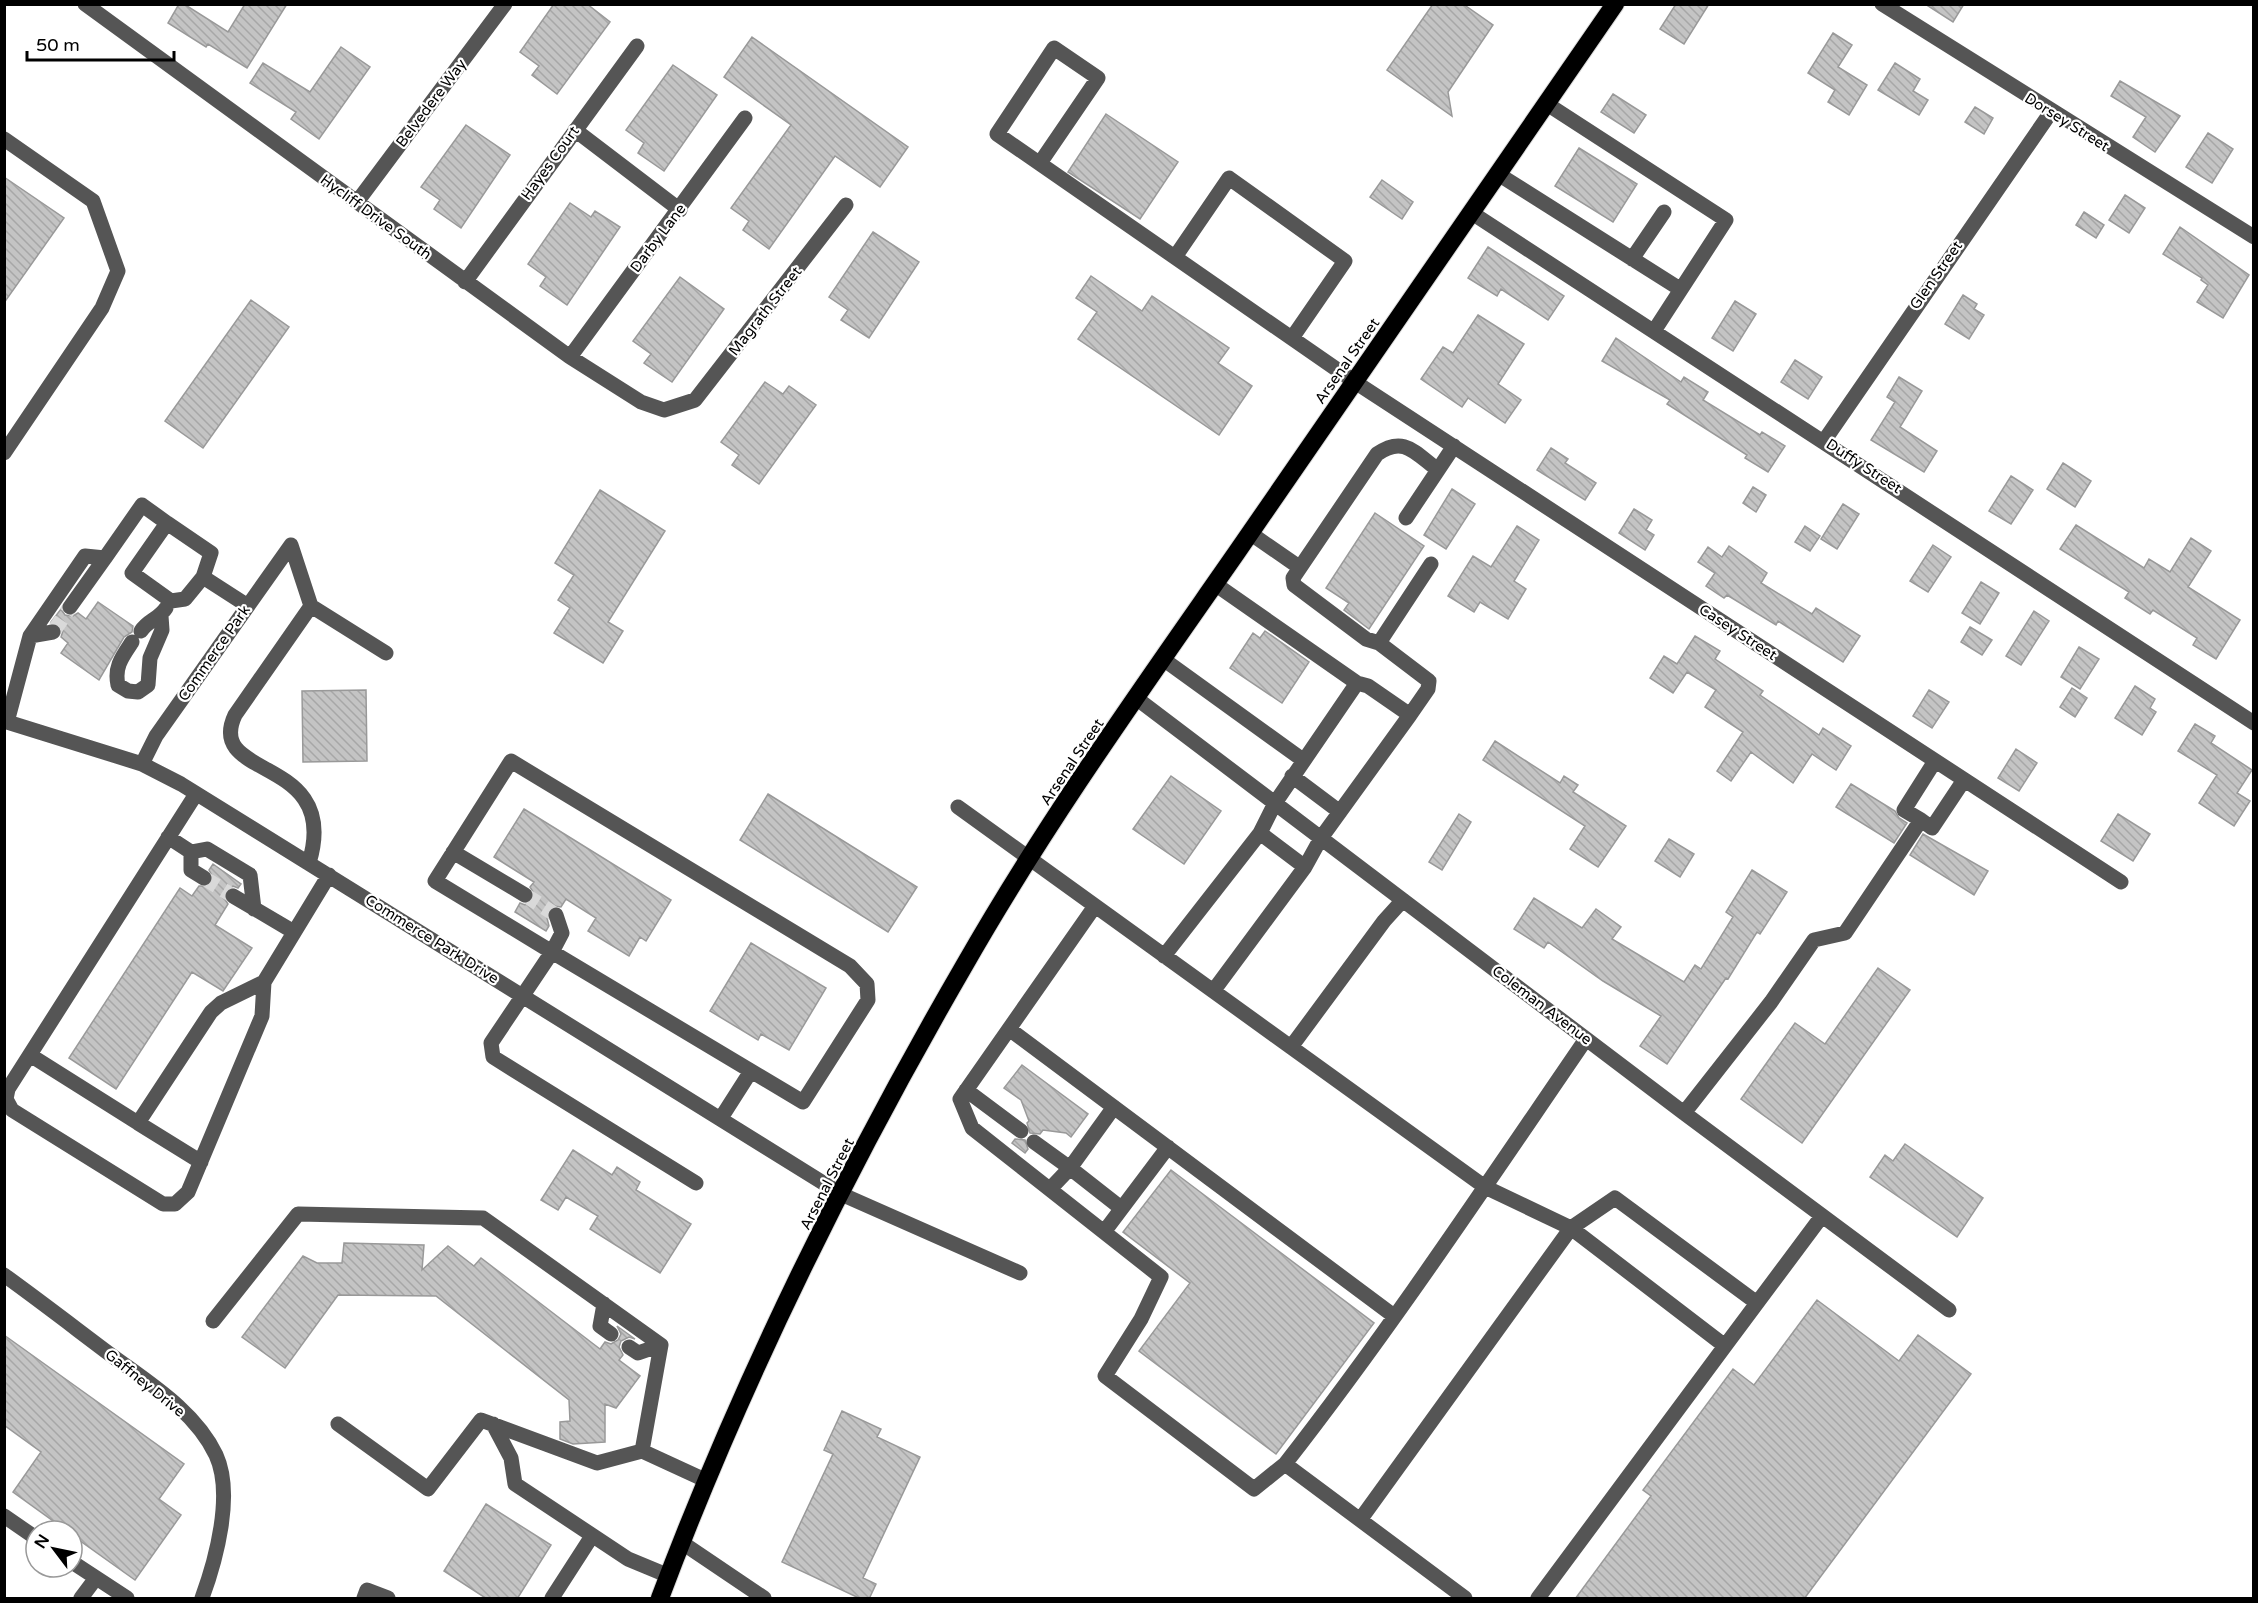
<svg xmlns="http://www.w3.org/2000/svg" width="2258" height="1603" font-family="'Varela Round',sans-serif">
<defs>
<pattern id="building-back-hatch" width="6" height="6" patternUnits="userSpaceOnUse" patternTransform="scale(1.5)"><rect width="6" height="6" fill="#c4c4c4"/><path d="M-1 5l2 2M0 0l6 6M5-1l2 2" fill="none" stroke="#a7a7a7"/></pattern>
</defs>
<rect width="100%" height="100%" fill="#fff"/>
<path fill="url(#building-back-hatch)" stroke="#999" stroke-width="1.5" d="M179,4h5l44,28 17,-28h42l-40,64 -39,-24 -2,3 -38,-24z
M554,4h33l23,18 -53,72 -25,-19 7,-9 -19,-14z
M1433,4h30l30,21 -45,67 4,24 -65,-46z
M1676,4h33l-25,40 -24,-15z
M1925,4h39l-11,18z
M1833,33l19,12 -14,22 29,18 -18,30 -21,-13 7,-12 -27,-17z
M752,37l156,110 -28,40 -45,-31 -66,93 -26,-19 6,-9 -18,-13 60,-83 -67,-48z
M341,47l29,20 -51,72 -28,-20 5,-7 -46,-29 13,-20 47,29z
M1895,63l25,16 -7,12 15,9 -9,15 -41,-25z
M673,65l44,30 -53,76 -26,-18 6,-10 -18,-13z
M2120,81l60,35 -25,36 -22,-15 13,-20 -35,-21z
M1613,94l33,21 -12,18 -33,-21z
M1975,107l18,11 -9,16 -19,-12z
M1106,114l72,48 -38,57 -72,-47z
M466,125l44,30 -49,73 -27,-19 6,-9 -19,-13z
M2208,133l25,16 -21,34 -26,-16z
M1579,148l58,36 -24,38 -58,-36z
M4,177l60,41 -60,85z
M1382,180l31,22 -11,17 -32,-22z
M2125,195l20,13 -16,25 -20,-13z
M570,203l21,14 4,-6 25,16 -53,78 -27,-19 6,-9 -18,-13z
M2084,212l20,13 -8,13 -20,-13z
M2180,227l69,48 -26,43 -26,-16 11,-17 -7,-5 1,-2 -39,-24z
M873,232l46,30 -50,76 -28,-18 7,-10 -19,-13z
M1488,247l76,49 -16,24 -47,-31 -4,7 -29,-18z
M1091,276l51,35 10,-15 77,52 -11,15 34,23 -33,49 -141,-96 19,-27 -21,-14z
M680,277l44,32 -52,73 -28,-19 7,-9 -18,-13z
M1963,295l14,9 -3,5 10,6 -15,24 -24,-15z
M251,300l38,27 -86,121 -38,-27z
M1735,301l21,13 -23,37 -21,-13z
M1478,315l46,29 -26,40 23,16 -16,23 -37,-25 -6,9 -41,-28 22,-32 10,6z
M1616,338l65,44 3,-5 24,15 -5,8 57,35 2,-3 23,14 -17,26 -23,-14 2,-3 -80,-51 3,-4 -68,-39z
M1795,360l27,17 -14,22 -27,-17z
M1899,377l23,14 -22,36 37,24 -13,21 -53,-32 24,-38 -8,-5z
M765,382l18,12 6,-8 27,19 -57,79 -27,-19 7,-10 -18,-13z
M1551,448l17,11 -3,4 31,20 -11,17 -48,-30z
M2063,463l28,18 -16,26 -28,-18z
M2011,476l22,14 -22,34 -22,-13z
M1753,487l13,8 -10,17 -13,-9z
M1452,489l23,15 -29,45 -22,-14z
M600,490l65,41 -57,91 15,9 -20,32 -49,-30 16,-25 -12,-8 16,-25 -19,-12z
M1843,504l16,10 -22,35 -16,-10z
M1634,509l18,11 -6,10 8,5 -9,15 -26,-17z
M1375,513l49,33 -55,83 -25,-19 5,-7 -23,-15z
M2076,525l68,43 5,-9 21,13 21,-34 20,13 -23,36 52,33 -24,39 -23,-14 4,-7 -44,-28 -3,4 -25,-16 4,-6 -69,-43z
M1517,526l22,14 -25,41 12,8 -18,30 -28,-17 -6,10 -26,-16 25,-40 18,11z
M1805,526l15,10 -10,15 -15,-9z
M1933,545l18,12 -23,35 -18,-11z
M1729,546l38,27 -6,10 51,31 4,-6 44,28 -17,26 -65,-41 -2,4 -49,-30 -3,3 -18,-12 9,-13 -17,-11 10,-15 14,10z
M1981,582l18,11 -19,31 -18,-11z
M98,602l35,24 -1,6 -8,5 -25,43 -38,-27 7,-10 -7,-6 2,-6 -3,-6 -9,-3 10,-13 4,6 8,1 5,-3 8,6z
M2034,611l15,10 -28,44 -15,-9z
M1970,627l22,13 -10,15 -21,-13z
M1265,631l44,31 -27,41 -52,-35 23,-35 7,5z
M1695,636l25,15 -5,8 48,32 -3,4 59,40 4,-7 28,18 -15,24 -24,-16 -19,29 -42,-31 -20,29 -14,-10 26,-39 -38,-25 11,-17 -29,-18 -14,21 -23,-15 14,-22 13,8z
M2079,647l20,12 -19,30 -19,-12z
M2135,686l20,13 -5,9 6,4 -14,23 -27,-17z
M2072,688l15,10 -12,19 -15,-10z
M366,690l1,71 -64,1 -1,-71z
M1929,690l20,12 -17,26 -19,-12z
M2195,724l20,12 -4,7 41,27 -15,23 13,8 -16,25 -35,-23 18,-28 -39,-24z
M1495,741l65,42 4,-7 14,9 -5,7 53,34 -28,41 -28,-18 15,-23 -102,-66z
M2016,749l21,14 -18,28 -21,-13z
M1171,776l50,35 -37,53 -51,-35z
M1851,784l44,27 4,7 8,5 -13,20 -58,-36z
M768,794l149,93 -29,45 -148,-92z
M524,809l147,91 -25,41 -6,-4 -11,19 -41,-25 8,-13 -30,-19 -5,8 -7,-1 -6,3 -1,9 2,8 -3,5 -31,-19 5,-9 5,2 8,-5 2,-5 -5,-8 4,-5 -40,-25z
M1459,814l12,8 -29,48 -13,-8z
M2118,814l32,20 -17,27 -32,-20z
M1923,834l65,37 -14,24 -64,-40z
M1669,839l25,15 -14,23 -25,-16z
M213,864l28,20 -3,4 -5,-2 -8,5 -2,5 5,8 -13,21 37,23 -29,43 -31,-19 -76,117 -47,-31 111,-170 12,8 7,-10h10l5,-7 -5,-9z
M1752,870l35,22 -27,42 -3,-2 -29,47 -2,-1 -59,86 -27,-18 21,-30 -58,-35 -55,-39 -4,6 -30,-19 20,-31 48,30 14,-19 25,18 -9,12 72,43 11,-17 6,4 32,-52 -7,-5z
M751,943l75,45 -37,62 -28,-16 -3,6 -48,-29z
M1878,968l32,22 -108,153 -61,-44 54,-76 30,21z
M1022,1065l66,49 -17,23 -5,-4 -23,-3 -3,4 -10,-1 -3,-10 2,-2 -8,-21 -17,-12z
M1015,1139l10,1 3,9 -3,4 -13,-10z
M1905,1144l78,54 -26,39 -87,-60 15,-22 8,6z
M573,1150l39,25 5,-8 23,15 -4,8 55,34 -31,49 -70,-44 8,-13 -32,-19 -8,13 -17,-10z
M1171,1170l203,153 -98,131 -137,-103 51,-68 -67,-51z
M344,1243l80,2 -2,25 26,-24 26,20 7,-8 119,91 5,-7 6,2 7,-4 3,-6 -4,-8 18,13 -6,-2 -8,4 -2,6 4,8 -4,5 21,16 -24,32 -11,-4v38l-32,2 -13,-5v-17l10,-1 -1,-21 -133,-104 -98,-1 -53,73 -43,-31 61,-81 14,7h25z
M1817,1300l82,61 19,-26 53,39 -167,225h-229l76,-103 -8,-6 90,-121 21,16z
M4,1335l180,129 -25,35 22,16 -46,65 -63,-45v-4h-5l-54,-39 28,-40 -37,-27z
M842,1411l39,18 -4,8 43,20 -57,121 13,6 -7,15h-8l-79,-37 51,-108 -9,-4z
M486,1504l65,41 -34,54h-30l-43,-28z"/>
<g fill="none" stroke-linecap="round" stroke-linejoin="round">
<path stroke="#d9d9d9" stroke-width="15" stroke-dasharray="15 8" stroke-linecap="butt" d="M53,632l17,-25
M204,878l29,18
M525,895l31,20"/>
<g stroke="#dbdbdb" stroke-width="20">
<path id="highway" d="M660,1598c82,-218 187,-430 304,-632 82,-144 179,-279 273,-414 126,-183 253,-365 378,-548"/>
</g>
<path stroke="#555" stroke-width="15" d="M85,4l485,353 71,45 23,8 31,-10 151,-195
M1882,4l372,233
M1547,104l179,116 -72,111
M575,130l105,80
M4,139l89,62 25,70 -16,37 -98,145
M1040,163l58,-85 -44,-30 -57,86 358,248 766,500
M1498,174l182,115
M357,202l148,-198
M1472,213l782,510
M1175,257l54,-79 116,83 -53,77
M1632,259l32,-47
M465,282l172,-236
M570,357l175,-239
M1824,441l227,-329
M1406,518l32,-48
M1250,533l49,34
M291,545l20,61 -76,109c-31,66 107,39 74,148
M203,577l8,-24 -44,-30 -35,50 39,28 14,-2 18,-22 45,29
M1215,584l142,99 -82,120 -15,30
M311,606l75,47
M70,607l35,-49
M141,631c7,-11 18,-12 25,-23
M30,636l23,-4
M132,642c-10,15 -18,25 -14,43l10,6 10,1 10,-7 2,-27 12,-28 -1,-14
M1379,643l-13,-4 -72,-54 -1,-7 84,-124c27,-19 38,-1 61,16l16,-24
M1163,659l140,101
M1136,698l548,415 265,197
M1410,715l18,-26 1,-8 -50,-38 52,-79
M4,721l138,43 39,20 660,410 179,79
M7,722l23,-86 55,-80 20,2 37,-53 25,18
M142,764l14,-28 135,-191
M1292,776l48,36
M196,794l-188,295 -2,10 6,11 151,94h12l13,-12 74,-176 2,-34 65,-107
M958,807l527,380 86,41 154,118 97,-130
M1921,820l11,8 32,-48
M168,837l23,15 16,-3 43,26 4,34
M191,852v18l13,8
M453,852l72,43
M1305,867l16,-29 89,-123 -42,-29 -11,-3
M233,896l61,36
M1095,906l-135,193 12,29 189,149 -20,42 -36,57 149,113 31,-25
M556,915l6,18 -10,19 251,150 65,-102 -1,-16 -17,-18 -339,-205 -76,120 117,71 -61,91 2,14 203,126
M1164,956l96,-123 45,34 -91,123
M1009,1029l385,287
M1291,1047l93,-126 19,-21
M30,1055l108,68 73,-111 10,-9 43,-21
M966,1090l55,41
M1684,1113l87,-111 43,-62 31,-7 76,-113 -17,-10 31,-49
M721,1118l30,-47
M138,1123l63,39
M1034,1142l36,26 44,-61
M1050,1189l20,-21 51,40
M1104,1232l64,-85
M4,1275c36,26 71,53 107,80 38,28 84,56 105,100 18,39 0,105 -14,143
M604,1304l-4,22 11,8
M213,1321l85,-107 185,4 178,127 -19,106 63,29
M629,1347l9,6 23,-8
M338,1424l90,65 53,-69 116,43 45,-12
M493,1424l18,34 4,26 113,75 41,17
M4,1516l32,22
M1360,1520l211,-292 44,-30 142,105
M681,1542l83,56
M72,1562l55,36
M81,1598l15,-20
M364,1598l3,-8 21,8
M552,1598l40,-62
M1465,1598l-180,-134c107,-137 203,-282 301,-425
M1538,1598l187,-252"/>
<use href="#highway" stroke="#000" stroke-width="18"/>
</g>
<g text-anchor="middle" stroke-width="4.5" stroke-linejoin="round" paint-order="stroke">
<g font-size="15" fill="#000" stroke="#fff">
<text transform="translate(431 103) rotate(-53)" y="5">Belvedere Way</text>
<text transform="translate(2067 122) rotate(32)" y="5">Dorsey Street</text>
<text transform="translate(550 163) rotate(-54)" y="5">Hayes Court</text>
<text transform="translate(376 217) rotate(36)" y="5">Hycliff Drive South</text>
<text transform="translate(658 238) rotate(-53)" y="5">Darby Lane</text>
<text transform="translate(1936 275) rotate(-55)" y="5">Glen Street</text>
<text transform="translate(765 311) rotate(-52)" y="5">Magrath Street</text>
<text transform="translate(1347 361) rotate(-55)" y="5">Arsenal Street</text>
<text transform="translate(1864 466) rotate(33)" y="5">Duffy Street</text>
<text transform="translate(1738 632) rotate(33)" y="5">Casey Street</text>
<text transform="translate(214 653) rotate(-55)" y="5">Commerce Park</text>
<text transform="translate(1072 762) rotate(-56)" y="5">Arsenal Street</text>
<text transform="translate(432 939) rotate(32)" y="5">Commerce Park Drive</text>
<text transform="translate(1542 1005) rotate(37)" y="5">Coleman Avenue</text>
<text transform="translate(827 1184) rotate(-63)" y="5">Arsenal Street</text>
<text transform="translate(145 1383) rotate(39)" y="5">Gaffney Drive</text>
</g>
</g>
<rect width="2258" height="1603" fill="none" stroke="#000000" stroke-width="12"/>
<g transform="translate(54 1549) rotate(302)"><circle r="28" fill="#ffffff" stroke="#999999" stroke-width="1.5"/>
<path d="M0-4.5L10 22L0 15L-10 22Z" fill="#000000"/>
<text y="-9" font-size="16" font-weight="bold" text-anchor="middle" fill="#000000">N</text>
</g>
<path d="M27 51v9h147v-9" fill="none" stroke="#000000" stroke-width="3"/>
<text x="36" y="51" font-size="18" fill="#000000" stroke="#ffffff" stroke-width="4.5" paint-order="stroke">50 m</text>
</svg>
